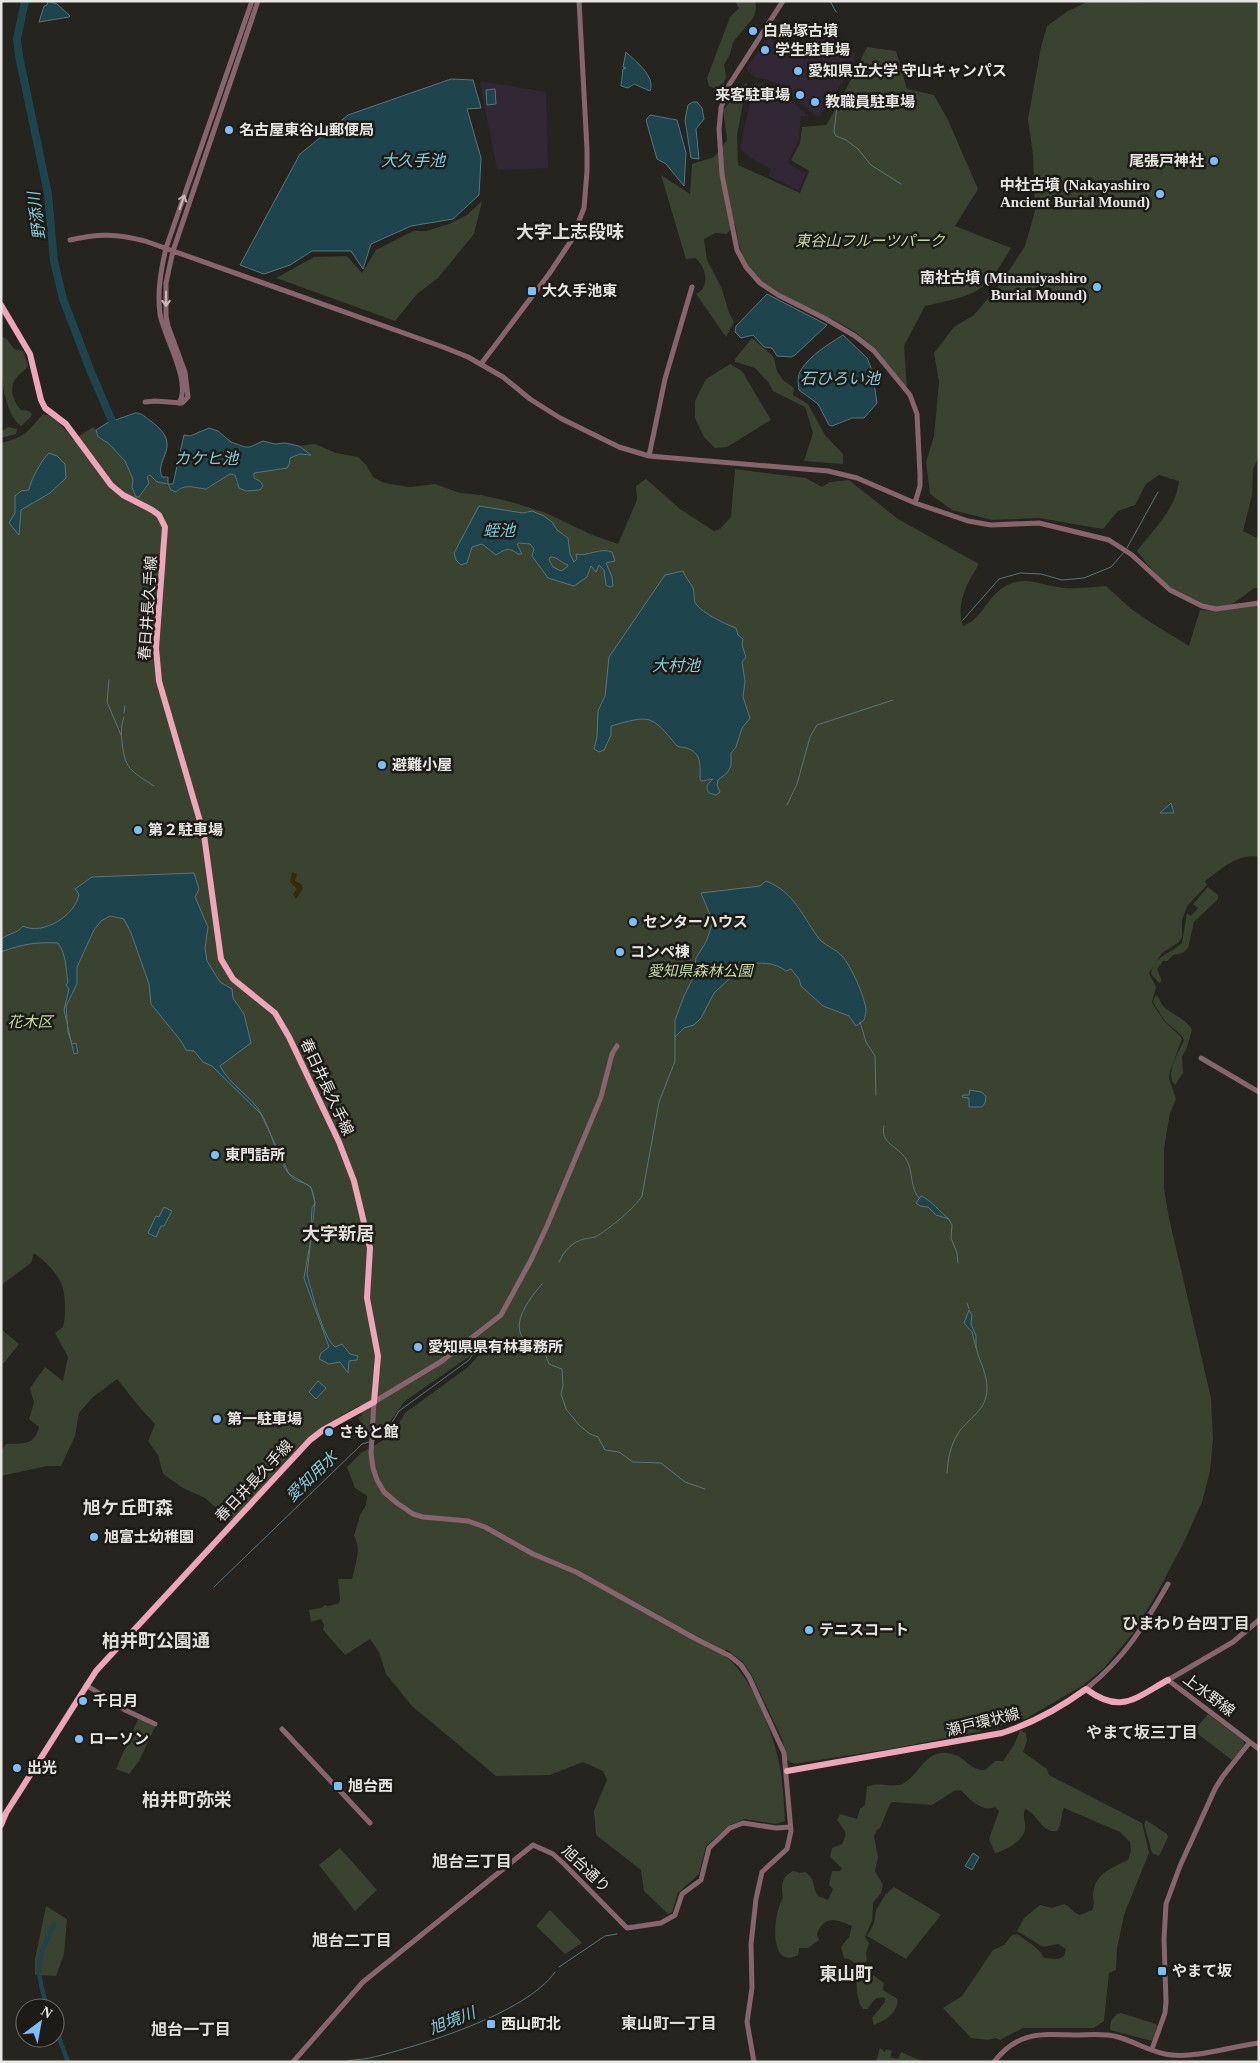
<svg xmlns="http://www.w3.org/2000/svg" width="1260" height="2063" font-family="'Times New Roman','Noto Sans JP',serif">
<rect width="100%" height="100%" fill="#25241f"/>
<path fill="#322735" d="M820,29l12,5 23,19 -1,8 -21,37 -2,10h-5l-8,9 -40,-33 -10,-4 -14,-3 -8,-8 22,-33 23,21z
M481,81l65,11 2,76 -50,2 -1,-1 -17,-85z
M755,83h7l15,6 33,28 -9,-1 -2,23 -11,24 18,10 -7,17 -31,-14 3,-7 -20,-11 -9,-7 -2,-4z"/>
<path fill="#3a4230" d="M735,1h20l1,6 -2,10 -21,25 -3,12 -6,11 2,12 -5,13h-3l-9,-4 -2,-8 23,-61 9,-9z
M1089,1l70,2 1,-2h99v455l-6,13 -1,26 -9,36 16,8v49h-5c-8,6 -19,16 -29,18 -40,8 -67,-28 -88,-55 16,-21 39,-42 42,-70l-20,-6 -13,9 -11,21 -17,6 -15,18 -64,-11 -47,2 -40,-10 -22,-16 -4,-32 8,-26 5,-54 -5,-29 20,-26 20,-12 27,-32 24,-37 10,-35 -2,-56 -5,-36 13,-72 6,-21 21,-15z
M867,47l29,4 11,38 27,6 14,25 30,69 -23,37 56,22c-28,48 -34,46 -86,58l-21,40 3,42c-16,-18 -32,-42 -52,-56 -31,-22 -93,-35 -111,-72 -5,-12 -7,-25 -9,-37l-8,11 -12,-1 -11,6 3,21 15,29 7,24 5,9 -8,15 -30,-43c15,-7 10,-28 -1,-36l-9,1 -25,-84 29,19 2,-30 22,-7 13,-17 -4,-30 24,-28 -10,53 1,30 62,28 9,-22 -18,-11 9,-17 2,-16 24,-2 13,-22z
M482,201l-8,33 -36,44 -21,16 -22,27 -119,-43 38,-21 33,-1 15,17 14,-23 37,-19h13l23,-7 18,-9z
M1,336l6,3 7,10 9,2 5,14c-2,6 -7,7 -11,12 -9,9 -4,25 4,33l8,1 3,3 -1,3 -10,9c-21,-17 -20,-62 -20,-90z
M752,338l20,17 2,3 3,13 6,9 11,8 -1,7 15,9 17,31 18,19v10l-39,-3 9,-28 -8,-26 -32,-16 -5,-9 -13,-14 -20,-6v-3z
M730,364l12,7 29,49 -44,27 -12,1 -11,-11 -9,-19v-17l11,-22z
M43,414c12,2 23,16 30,26l20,-13 3,3 2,8 10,5 17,18 8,18 -1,8 4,10 14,-23c8,9 18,10 27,17 9,-9 19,-3 29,-2l24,-15 5,1 1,8 21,-3 -4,-5 1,-2 34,-6 2,-9 10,-4h10l-11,-8 16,-2 21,9 22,4 9,9 6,11 11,6 26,4 25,-3 25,9 21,2 34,8 31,10 44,21 28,10 19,-44 -1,-14 10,-7 34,30 34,22 6,-2 11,-12 4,-48 71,9 16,9 8,-5 19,-2 49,39 81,45c-11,18 -24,40 -16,62 19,-7 24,-29 41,-39 22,-13 37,-1 60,1 13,1 28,-1 42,-2l24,22 20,14 39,24 11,-36 18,1 41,-7v253c-20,-5 -39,13 -54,24l2,4 -20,21 -5,14v17l-3,5 -17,11 -13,20 7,14 -4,15 2,4 10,15 16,15 2,3 -12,32 -1,7 7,21 -6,14 -6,35v41l5,29 42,180 2,41 -3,32 -8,31 -18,40 -28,53 -23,38 -29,35 -22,18 -55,32 -50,14 -81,16 -102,16 -7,-4 -5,-21 -31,-65 -8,-12 -17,-13 -3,6c28,17 51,80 57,112 3,17 4,36 5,54l-9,3 -32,-5 -14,6 -24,21 -7,28 -21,19 -6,19 -4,2 -24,-23 -3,-21 -45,-35 -2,-24 13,-31 -4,-9 -20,-9 -33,13 -54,1 -84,-70 -26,-32 -7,-22 -9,-13 -25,16 -22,-25 1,-5 -3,-6 -10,3 -2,-12 12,-2 4,-3 3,1 10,-2 2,-4 -2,-21h14c3,-14 10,-31 2,-43l6,-21 6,-10 1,-9 -12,-8 -8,-21 14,-14 31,-18 13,-22 63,-46 16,-18h-7l-7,7 -65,45c-9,10 -22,40 -38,30 -4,-3 -7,-10 -9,-14l4,-1 -2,-11 -40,23 -88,94 -27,-24 -22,-10 -20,-14 -5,-19 -10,-14 7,-17 -14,-15 -24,-30 -25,19 -13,15 -4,23 -14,30h-14l-46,10v-25l5,-7c18,-1 28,2 33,-17l-10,-8 5,-16 -4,-15 15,-21 18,14 5,-24 -13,-24 8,-6c3,-10 3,-34 -2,-44 -5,-11 -17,-23 -27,-30l-3,10 -30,22v-842c26,-7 25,-10 42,-29z
M8,427l9,2 -1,5 -15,4v-6z
M1208,887l10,8v4l-24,23 -6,26 -5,5 -10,2 -6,6h-4l-6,8 5,12 -3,2 -8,-9c2,-17 20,-21 31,-31l5,-30 4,3 7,-8 -5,-4z
M1156,995c4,3 4,7 7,11 9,9 23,12 29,24l-6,20 -4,6 1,17 -8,12c-11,-11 4,-33 9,-45l-3,-5 -16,-14 -11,-17 -1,-3z
M1,1329l18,15 -15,19h-3z
M1208,1714l36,27v4l-12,15 -38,-29z
M138,1719l17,8 -16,34 -10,13 -13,-5z
M1020,1730l6,3 1,8 -4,11 24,17 2,6 93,48 7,30 -25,62 -7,34 -1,21 -7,3 -5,48 -10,7h-71l-23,12 -4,-2 -8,2 -17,-2 -28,-30 19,-12 31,-46 11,-5 8,-10 5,-1c10,8 21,12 27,24l14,1 6,-3 2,-7 -8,-5 -15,3 -26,-16 7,-13 16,-13 12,3 12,-4c7,3 9,9 16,11l12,-5c3,-6 1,-9 1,-15 1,-21 18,-27 35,-35l3,-9 -1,-9 -10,-10 -56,-24c-4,8 -1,14 -7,23 -17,2 -18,-17 -32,-22 -3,10 1,11 0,20 -1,12 -20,22 -30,24l-6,-14 10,-28 -4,-4c-13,6 -26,-8 -34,-17l-7,1 -22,14 -39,-3 -3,2 -10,24 -3,2 -3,6 4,21 -3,14 8,14 -2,8 -8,10 -1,18 -7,16 4,6 -3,10 1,7 -5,7 22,16 -1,7 13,8 2,3c-3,14 -11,18 -24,24l-2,-7 13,-16v-4c-10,-2 -12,3 -17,11h-5c-7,-8 -6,-24 -7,-35l2,-2c-2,-9 -5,-12 -14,-14l-3,-11 8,-10 3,-11c-15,-7 -28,-11 -35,8l2,6 -11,8h-9l-1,7c-30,16 -25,-43 -15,-57 -2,-13 -2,-21 10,-27l8,2 4,-1c11,7 7,15 13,24l10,4 5,-11 -4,-4 3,-14h8l2,-3 -12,-11 2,-9 10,-4c7,-12 2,-14 -5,-24l3,-6 17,5 3,-10 5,-4 2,-18c11,-6 27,2 37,-4 18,-11 23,-38 51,-28 12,4 16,16 30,15l10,-9h8l11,-16z
M1146,1820l21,14 1,3 -9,19 -7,-3 -8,-29z
M340,1848l37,42 -22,21 -36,-46z
M894,1887l47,28 -35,44 -39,-23 7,-13 2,-13 9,-15z
M46,1906l21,13 -3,35 -8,22 -21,-1v-16z
M549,1911h2l31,32 -17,11 -29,-28z
M1121,2013l35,11 1,2 -5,15 -42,-11 1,-9 6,-7z
M880,2048l5,4 1,-3 6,2 -2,7 1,-1 7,2 3,-7 23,10h-48z"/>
<path fill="#332b0a" d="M292,872l5,2 -2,7 6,3 2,4 -7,11 -3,-5 4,-5 -7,-7z"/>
<path fill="#1e444d" stroke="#5a757a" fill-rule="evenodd" d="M48,1l9,3 13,12 -1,1 -30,5 5,-16 3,-1z
M626,52c9,9 30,24 24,39l-16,-7 -6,4 -7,-2 2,-17 3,-1 -3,-1z
M451,79l22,1 8,28 -14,1 14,49 -2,37 -26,24 -42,7 -40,18 -8,25 -12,-18h-39l-22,14 -26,9 -24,-9 60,-111 48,-39z
M495,89l1,15 -9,1 -1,-15z
M693,102h4l5,6 2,11 -8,10 3,30 -8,-1 -6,-38 3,-15z
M650,115l27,5 9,33 -2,33 -18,-22 -9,-5 -11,-39z
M767,294l60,31 -32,30 -4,2 -14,-1 -5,-8 -8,-1 -11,-12 -12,3 -6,-6 1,-6z
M843,335l24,23 5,12 5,33 -13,15h-12l-20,8 -3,-1 -11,-21 -19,-14c-1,-7 -2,-14 2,-20 9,-15 28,-26 42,-35z
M135,413c6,-1 11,5 17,9 32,24 2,36 10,55h6v7h5l11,-49 6,1 19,-8 9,3 13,11 14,5h5l13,-6 12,3 10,-1 14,3 12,9 -11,-1 -10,4 -1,7 -2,3 -33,5v5l6,3 3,5 -3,4 -14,1 -7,-3 -4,-13 -5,-1 -24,15c-11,-1 -21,-6 -30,3l-5,-2 -3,-6 -11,-2 -7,-7 -3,2 2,6 -10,14h-3l-4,-10 1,-8 -8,-18 -17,-18 -10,-6 -2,-7 11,-7z
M49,453l8,3 8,8 1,14 -16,15 -29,17 -2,25 -10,-12 6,-10v-17l6,-5 8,-1c1,-9 13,-31 20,-37z
M479,506l44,7 9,-2 12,5 8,6 5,8 11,8 2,16 4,8 3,-3 -1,-5c12,3 24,-7 36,-2l3,9 -9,2 6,14 1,9 -4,1 -3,-2 -2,-15 -5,-5 -3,7 -5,-6 -4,11 -13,9 -26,-8 -16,-22 2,-7 -4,-5 -11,-1 -2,1 5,10h-4c-9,-7 -13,-5 -22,1l-14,-11 -10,3 -5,16 -6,2 -5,-5 -2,-7zM550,557c7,-1 11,6 18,8l-1,2 -6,4 -8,-4 -4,-7z
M683,571c2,6 7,11 10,17 2,5 0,12 3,16 6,9 29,20 40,24l2,7 5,4 -1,6 4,12 -4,5 3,19 -2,16 7,21 -8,10 -6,19 -5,6v13l-4,7 -9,7 -1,5 3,7 -4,3 -7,-2c-5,-7 0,-10 4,-14l-12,2 -1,-2c0,-12 2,-25 -11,-30 -3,-2 -8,-1 -12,-3 -26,-32 -27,-31 -66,-20v9l-7,15 -5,2 -5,-3 3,-12 1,-26 7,-15 4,-39 56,-82z
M1171,803l3,10h-14z
M194,873l5,16 -4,8 13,30 -3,21 2,13 13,21 12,7 1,9 11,16 7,29 -31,23c10,20 32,30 42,49 9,16 16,46 27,59 12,15 23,1 26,29l-8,71 2,8c4,14 15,57 26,65l7,-3 8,10 8,2 -1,4 -8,1 -1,12 -8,-11 -11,2 -10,-5 2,-6 8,-6 -25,-69 6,-34 2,-36 3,-5 -4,-16 -22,-13 -28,-60 -49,-48 -9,-4 -9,-11 -8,-1 -5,-9 -30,-37 -2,-20 -18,-51 -7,-14 -14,-3 -9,5 -7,9 -17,37v17l-11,22 2,26 4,12 4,-1 2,10 -4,1 -10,-44 5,-21 -3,-4 2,-3c-3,-15 -1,-26 -10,-39 -22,-1 -36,1 -57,9v-13c8,-6 16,-5 22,-13 20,10 53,-11 56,-32l-4,-5 17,-12z
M766,881c29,11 37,37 54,59 6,6 16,9 22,16 9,10 22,39 24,53 0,3 -1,8 -2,11l-8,6 -7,-10 -26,-10 -22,-20 -2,-7 -8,-10 -5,2c-13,-10 -25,-8 -41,-7l-31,29 -13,25 -7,7 -10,3 -9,9v-17l9,-24 10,-20 2,-18 10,-16 7,-20 -12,-29 59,-7z
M970,1090l11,2 5,4 -1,7 -3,4h-13v-9l-7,-1 1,-2h6z
M921,1196c10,4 19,16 28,23l-13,-4 -8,-8 -8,-1 -4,-3z
M164,1207l8,4 -8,15h-3l-5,11 -8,-4 8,-17 3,1z
M969,1310l3,5 -1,9 5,12v12l-4,-16 -8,-9z
M318,1381l8,7 -10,11 -7,-7z
M973,1853l6,4 -7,13 -7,-4z"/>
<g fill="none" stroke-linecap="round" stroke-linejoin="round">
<path stroke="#5a757a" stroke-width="1" d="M830,1l6,11
M842,93l-5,13 -3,26 2,4 10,4 12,9 13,16 30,19
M1127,548l31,-56
M963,620l36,-41 21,-6 21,1 21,6 22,-2 27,-11 14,-16
M109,680l-2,22 14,33
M124,713l1,-7
M124,717c-3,8 -3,15 -2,24 3,29 8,29 32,45
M787,805l10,-21 13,-47 7,-12 76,-25
M860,1022l6,20 9,14 1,39
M884,1126c-4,18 14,20 22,33 8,12 3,30 14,40
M948,1218l4,7 -1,13 6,15 1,10
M559,1262c5,-11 13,-20 25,-23 4,-1 8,-1 11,-2 12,-6 41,-30 47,-41l17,-94 16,-41v-25
M542,1284c-13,15 -36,44 -13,60 5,3 10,4 15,7l5,13 13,5 1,17 -2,8 5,15 13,16 11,9 8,3 7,13 14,2 14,10 28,1 24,19 20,7
M967,1303l2,6
M373,1441l13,-9 13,-21 70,-51 5,-8
M947,1473c1,-13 3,-26 10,-38 11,-18 30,-23 30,-47 0,-15 -8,-27 -11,-41
M214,1587l148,-143 7,-2
M559,1967l46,-31 12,-2
M344,2062c8,-3 17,-2 26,-4 49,-12 156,-44 185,-86"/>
<path stroke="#1e444d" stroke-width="4.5" d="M48,2008c-14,-38 -11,-48 6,-84
M55,2027l13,35"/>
<path stroke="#1e444d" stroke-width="8" d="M25,1l-8,38 2,17 29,138 6,67 9,38 28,73 21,49"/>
<path stroke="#88656d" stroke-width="5" d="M70,240c29,-7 47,-6 75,1l298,106 25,10 35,20 27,22 30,19 59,29 30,9 179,15 29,7 58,25 5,-17v-11l-3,-61 -7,-19 -36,-44 -19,-15 -29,-17 -48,-24 -18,-12 -14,-16 -9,-17 -15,-75 -3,-46 2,-21 8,-23 54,-84
M481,364l68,-90 22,-33 13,-33 3,-37v-22l-8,-148
M145,402l10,-1 27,2 6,-6 -3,-25 -17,-46 -2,-10v-33l7,-32 85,-250
M179,403c13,-21 -15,-66 -19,-89 -3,-23 1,-44 6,-66l86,-247
M649,456l16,-77 27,-92
M915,503l53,18 23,4 48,-2 70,17 23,15 38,35 32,16 14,3 43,-6
M617,1046l-5,8 -11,43 -54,129 -16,34 -30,55 -59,46 -68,41 -3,51 2,15 4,12 7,12 13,11 16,11 10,3 45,4 17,6 48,27 43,18 120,67 34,17 11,9 8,12 35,76 7,78 -4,18 -25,23 -6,27 -5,45 1,44 -5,34 7,40
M1201,1058l58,34
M1259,1620l-26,22 -65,38 91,69
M86,1685l39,25 30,14
M1086,1689c40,-32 57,-62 82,-105
M282,1729l88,94
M1152,2049l13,-36 1,-11 -2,-63 2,-35 14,-38 35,-77 8,-13 27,-34
M293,2062l70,-80 170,-137 20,9 10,9 64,65 34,-5 14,-8 7,-21 19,-14 8,-32 21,-20 13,-5 33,5 14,-1
M994,2062c24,-31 47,-28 82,-27 14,0 29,-2 42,2 18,5 36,17 54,18 24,3 61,-9 87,-12"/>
<path stroke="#eea5b8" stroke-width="6" d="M1,305l29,49 11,46 4,8 21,16 45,61 12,10 29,15 7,5 6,12 -9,121 3,33 45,154 17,124 12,20 42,34 14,24 50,105 15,39 16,67 -3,50 11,58 -4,46 -51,28 -13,10 -214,231 -90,142 -5,12
M787,1771l215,-38c31,-10 58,-25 84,-44 35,26 49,9 82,-9"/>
</g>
<defs><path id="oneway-shaft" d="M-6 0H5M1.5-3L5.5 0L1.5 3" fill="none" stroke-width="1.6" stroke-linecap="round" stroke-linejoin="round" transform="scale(1.25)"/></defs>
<g stroke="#c6b9ba">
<use href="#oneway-shaft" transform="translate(182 202) rotate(-71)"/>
<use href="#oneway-shaft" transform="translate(166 299) rotate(90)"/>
</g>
<g fill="#7cbef9" stroke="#1c1b16" stroke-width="2">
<circle cx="753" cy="31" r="5"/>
<circle cx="765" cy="50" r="5"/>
<circle cx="798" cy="71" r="5"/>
<circle cx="800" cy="95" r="5"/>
<circle cx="815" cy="102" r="5"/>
<circle cx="229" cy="130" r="5"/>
<circle cx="1214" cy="161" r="5"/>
<circle cx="1160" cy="194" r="5"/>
<circle cx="1097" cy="287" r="5"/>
<rect x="527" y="286" width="10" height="10" rx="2.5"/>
<circle cx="382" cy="765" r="5"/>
<circle cx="138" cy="830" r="5"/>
<circle cx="633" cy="922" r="5"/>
<circle cx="620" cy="952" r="5"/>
<circle cx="215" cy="1155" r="5"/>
<circle cx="418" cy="1347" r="5"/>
<circle cx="217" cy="1419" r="5"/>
<circle cx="329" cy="1432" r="5"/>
<circle cx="94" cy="1537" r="5"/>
<circle cx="809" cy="1630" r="5"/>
<circle cx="83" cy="1701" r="5"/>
<circle cx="79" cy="1739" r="5"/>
<circle cx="17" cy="1768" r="5"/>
<rect x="333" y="1781" width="10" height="10" rx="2.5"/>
<rect x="1157" y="1966" width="10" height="10" rx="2.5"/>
<rect x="486" y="2019" width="10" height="10" rx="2.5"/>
</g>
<g text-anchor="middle" stroke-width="5" stroke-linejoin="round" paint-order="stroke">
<g font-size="15" font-weight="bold" fill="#e7e6e3" stroke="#1c1b16" text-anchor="start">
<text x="763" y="36">白鳥塚古墳</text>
<text x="775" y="55">学生駐車場</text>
<text x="808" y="76">愛知県立大学 守山キャンパス</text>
<text x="790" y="100" text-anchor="end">来客駐車場</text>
<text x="825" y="107">教職員駐車場</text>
<text x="239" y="135">名古屋東谷山郵便局</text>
<text x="1204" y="166" text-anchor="end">尾張戸神社</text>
<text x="1150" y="190" text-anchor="end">中社古墳 (Nakayashiro<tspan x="1150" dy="17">Ancient Burial Mound)</tspan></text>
<text x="1087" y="283" text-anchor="end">南社古墳 (Minamiyashiro<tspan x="1087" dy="17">Burial Mound)</tspan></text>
<text x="542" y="296">大久手池東</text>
<text x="392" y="770">避難小屋</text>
<text x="148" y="835">第２駐車場</text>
<text x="643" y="927">センターハウス</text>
<text x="630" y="957">コンペ棟</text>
<text x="225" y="1160">東門詰所</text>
<text x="428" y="1352">愛知県県有林事務所</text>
<text x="227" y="1424">第一駐車場</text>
<text x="339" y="1437">さもと館</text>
<text x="104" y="1542">旭富士幼稚園</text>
<text x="819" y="1635">テニスコート</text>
<text x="93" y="1706">千日月</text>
<text x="89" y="1744">ローソン</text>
<text x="27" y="1773">出光</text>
<text x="348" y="1791">旭台西</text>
<text x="1172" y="1976">やまて坂</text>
<text x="501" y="2029">西山町北</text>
</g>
<g font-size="15" font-style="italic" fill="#c4dba5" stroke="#1c1b16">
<text x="870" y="246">東谷山フルーツパーク</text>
<text x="700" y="976">愛知県森林公園</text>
<text x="30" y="1027">花木区</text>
</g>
<g font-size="15" fill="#e7e6e3" stroke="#1c1b16">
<text transform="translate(148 608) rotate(-86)" y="5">春日井長久手線</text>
<text transform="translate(327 1087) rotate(65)" y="5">春日井長久手線</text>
<text transform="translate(254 1481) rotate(-47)" y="5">春日井長久手線</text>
<text transform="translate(1209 1695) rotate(37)" y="5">上水野線</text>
<text transform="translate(983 1722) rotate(-14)" y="5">瀬戸環状線</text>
<text transform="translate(586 1869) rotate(44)" y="5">旭台通り</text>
</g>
<g font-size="16" font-style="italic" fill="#84cbdc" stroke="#1c1b16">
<text x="413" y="166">大久手池</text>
<text transform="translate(36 216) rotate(-97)" y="6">野添川</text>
<text x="840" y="384">石ひろい池</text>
<text x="206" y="464">カケヒ池</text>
<text x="499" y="536">蛭池</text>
<text x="676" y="671">大村池</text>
<text transform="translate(311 1476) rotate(-44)" y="6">愛知用水</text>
<text transform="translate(452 2020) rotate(-21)" y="6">旭境川</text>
</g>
<g font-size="16" font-weight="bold" fill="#dfded7" stroke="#1c1b16">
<text x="1186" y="1629">ひまわり台四丁目</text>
<text x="1142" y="1738">やまて坂三丁目</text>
<text x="472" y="1867">旭台三丁目</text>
<text x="352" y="1946">旭台二丁目</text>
<text x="669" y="2029">東山町一丁目</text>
<text x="191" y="2035">旭台一丁目</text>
</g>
<g font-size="18" font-weight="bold" fill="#dfded7" stroke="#1c1b16">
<text x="570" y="238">大字上志段味</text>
<text x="338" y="1240">大字新居</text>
<text x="128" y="1514">旭ケ丘町森</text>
<text x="156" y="1647">柏井町公園通</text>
<text x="187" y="1806">柏井町弥栄</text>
<text x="846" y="1980">東山町</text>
</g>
</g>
<rect width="1260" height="2063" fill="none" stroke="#e7e6e3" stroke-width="5"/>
<g transform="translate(40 2023) rotate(32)"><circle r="24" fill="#1c1b16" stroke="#6d6c68"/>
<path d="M0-4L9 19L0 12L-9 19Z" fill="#7cbef9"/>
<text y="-8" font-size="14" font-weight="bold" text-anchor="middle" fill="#e7e6e3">N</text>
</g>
</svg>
